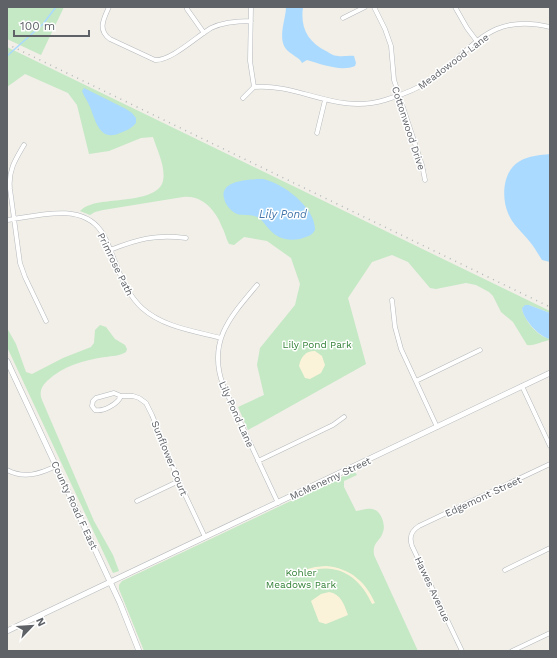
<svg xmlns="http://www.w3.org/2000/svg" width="557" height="658" font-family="'Work Sans',sans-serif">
<rect width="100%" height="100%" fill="#f1efe8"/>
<path fill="#c5e8c5" d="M7,7h57l-23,48 -34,-16z
M7,47l543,264v2l-21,-8h-3l-4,4c3,12 15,27 28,30v1c-8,1 -15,6 -23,5l-14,-23 -12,-10 -8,-16 -4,-4 -13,-7 -10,-2 -30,6 -6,-1 -22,-26 -16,-7 -20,7 -24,36 18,66 -118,66 -10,-23 26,-12 -7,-30 3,-17 35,-43 5,-21 -9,-26 -24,-17 -23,-4 -10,8 -5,-1c-3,-5 -4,-12 -7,-17 -6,-17 -21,-33 -39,-30l-80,13 -8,2 -5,3 -10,-4c3,-3 6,-5 10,-6 17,-7 68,-2 73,-24 3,-14 -6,-31 -10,-44l-12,1 -32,13 -20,3 -12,-49 -9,-12 -43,-19 -18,13z
M100,325l6,2 9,12 10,6 2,4 -1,3c-6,4 -14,4 -21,5 -21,3 -42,9 -58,24 -6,6 -8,11 -5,19l52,121 19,34 6,16 -6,2 -106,-226v-19l9,16 10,28 6,2 31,-16 28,-11 3,-4 1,-13z
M354,471l3,4 -13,6v6l12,24c5,0 10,-3 16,-2 9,1 14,16 11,23 -3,10 -11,10 -9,23l44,96h-274l-25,-62v-4l3,-4z"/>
<path fill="#fbf3d9" d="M315,351l7,5 3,9 -4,8 -11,6 -5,-1 -6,-12c2,-9 6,-15 16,-15z
M326,566c24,2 40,16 49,37l-3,1c-12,-28 -37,-44 -67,-31l-1,-3 11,-3z
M329,592c12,2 15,12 19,23l-22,9 -7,-2 -8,-21 10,-7z"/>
<path fill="#aadaff" d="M286,7h17c-3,21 5,35 23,44 4,2 7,5 12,5 5,1 11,-1 16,0l2,7 -1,3c-14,6 -34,-2 -48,-6l-5,3c-2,-5 -10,-8 -14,-12 -12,-11 -2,-31 -2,-44z
M84,88l42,21 6,4 4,5v5c-4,5 -10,8 -16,10 -20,9 -24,-11 -30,-26 -2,-5 -6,-11 -8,-16z
M550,154v108l-8,-2c-4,-6 -7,-12 -12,-18 -7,-9 -18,-18 -22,-29 -7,-16 -5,-43 12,-52 8,-5 21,-6 30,-7z
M263,179c20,4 53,29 52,51 -3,6 -9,7 -15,9 -13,2 -22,0 -31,-10 -3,-3 -6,-8 -10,-11 -8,-5 -17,-1 -24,-5 -5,-3 -10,-9 -11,-15 -5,-18 27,-19 39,-19z
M529,305l21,8v26c-11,-2 -27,-20 -28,-31l3,-3z"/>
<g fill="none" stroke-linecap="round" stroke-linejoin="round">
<path stroke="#aadaff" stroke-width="1.5" d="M7,56l36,-32 13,-17"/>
<g stroke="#b5b8bc" stroke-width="5">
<path id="minor" d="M109,7c-5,11 -12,23 1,32l45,21c16,1 41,-23 56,-32 12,-6 26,-7 40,-7
M251,7l-1,54 4,26
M374,7l11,22 6,17 3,34 28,85 3,15
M455,7l12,21 9,12
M187,9l17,24
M343,18l22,-11
M243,98l11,-11c45,-4 83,28 131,13 17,-5 33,-11 47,-21 42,-30 57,-67 118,-52
M317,133l8,-33
M24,145c-9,15 -16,26 -14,44l10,74 5,14 21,44
M7,220c30,-4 74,-18 94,11 7,10 10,22 15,33 6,17 13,32 26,44 21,19 52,23 79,30
M110,250c28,-11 46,-16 76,-12
M257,285c-26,31 -50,56 -34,100l55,118
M392,300l3,27 6,22 36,78
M416,381l64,-31
M522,386l28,60
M121,396c-3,8 -18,16 -26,14l-3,-4 1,-5 3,-3 18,-5 7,3h12l6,2 7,5 6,12 28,69 25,53
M258,461l75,-36 11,-8
M7,470c17,9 33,4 49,-4
M137,501l42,-20
M505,570l45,-22
M462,651l-50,-105c-3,-9 -1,-15 7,-20l131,-62
M512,651l38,-18"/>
</g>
<g stroke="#b5b8bc" stroke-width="6">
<path id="tertiary" d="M7,361l113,242 19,48
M7,631l543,-258"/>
</g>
<use href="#minor" stroke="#fff" stroke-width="4"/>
<use href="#tertiary" stroke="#fff" stroke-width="5"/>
<path stroke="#b6b7b8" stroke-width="1.5" stroke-dasharray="1 5" stroke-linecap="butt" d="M7,44l543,263"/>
</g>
<g text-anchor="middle" stroke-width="3" stroke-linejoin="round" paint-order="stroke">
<g font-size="10" fill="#5f6368" stroke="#fff">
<text transform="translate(453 61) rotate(-37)" y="4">Meadowood Lane</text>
<text transform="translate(409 128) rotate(72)" y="4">Cottonwood Drive</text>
<text transform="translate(116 264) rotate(64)" y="4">Primrose Path</text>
<text transform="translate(237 414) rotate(66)" y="4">Lily Pond Lane</text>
<text transform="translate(170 458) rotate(68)" y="4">Sunflower Court</text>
<text transform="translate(330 478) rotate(-25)" y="4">McMenemy Street</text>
<text transform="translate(483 496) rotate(-25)" y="4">Edgemont Street</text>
<text transform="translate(75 505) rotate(65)" y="4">County Road F East</text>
<text transform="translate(433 589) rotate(65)" y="4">Hawes Avenue</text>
</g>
<g font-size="10" fill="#348238" stroke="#fff">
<text x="317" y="348">Lily Pond Park</text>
<text x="301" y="576">Kohler<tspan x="301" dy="12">Meadows Park</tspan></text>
</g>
<g font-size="11" font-style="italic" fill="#4174aa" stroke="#fff">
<text x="283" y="218">Lily Pond</text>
</g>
</g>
<rect width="557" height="658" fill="none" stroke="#5f6368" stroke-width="16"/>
<g transform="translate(32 626) rotate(65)" stroke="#ffffff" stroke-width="3" paint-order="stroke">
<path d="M0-3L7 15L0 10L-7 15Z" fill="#5f6368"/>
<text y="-6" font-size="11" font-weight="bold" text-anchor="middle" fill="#5f6368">N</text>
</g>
<path d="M14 30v6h75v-6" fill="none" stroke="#5f6368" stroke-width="2"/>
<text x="20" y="30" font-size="12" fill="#5f6368" stroke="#ffffff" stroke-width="3" paint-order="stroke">100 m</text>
</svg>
